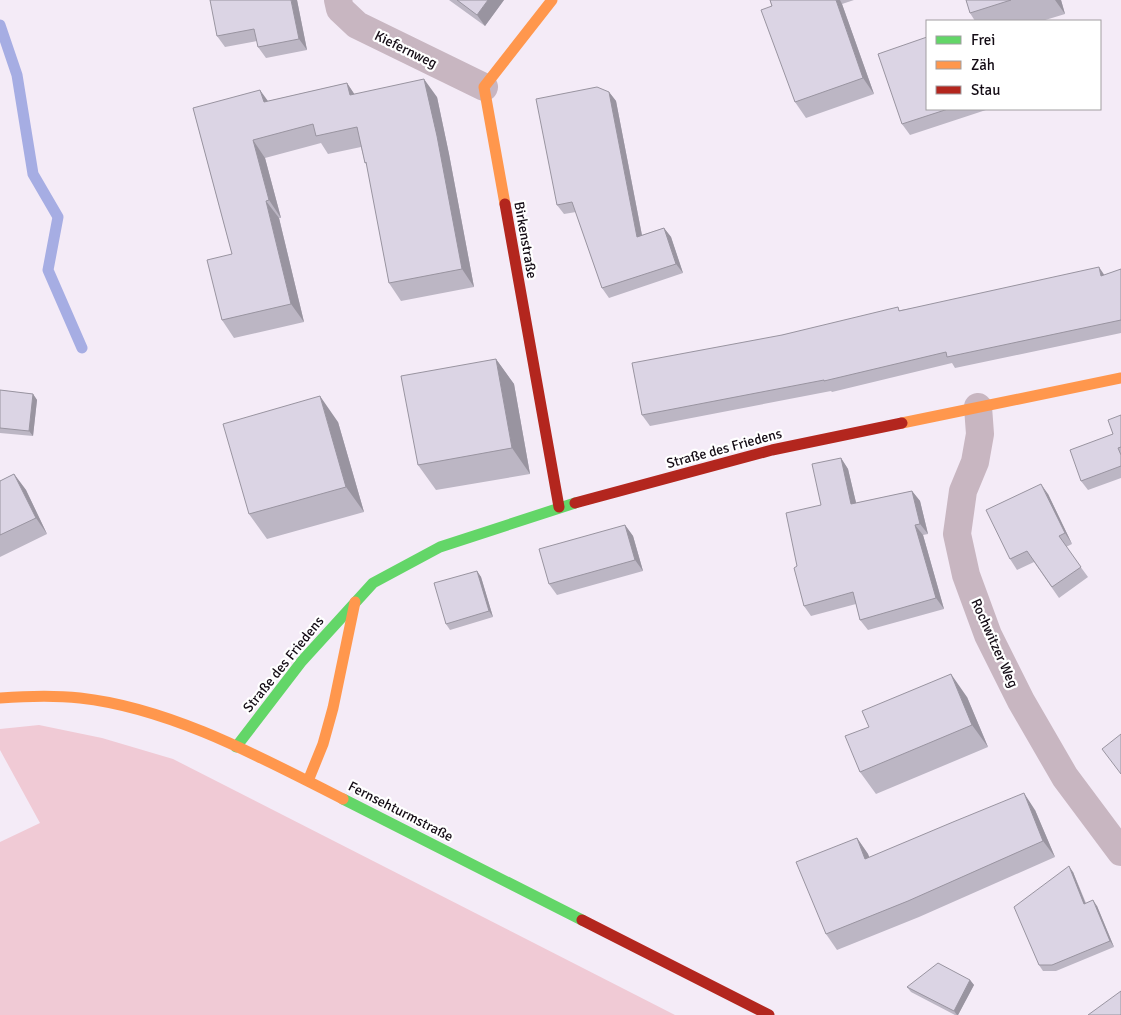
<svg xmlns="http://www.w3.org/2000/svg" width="1121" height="1015" font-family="Signika,sans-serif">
<rect width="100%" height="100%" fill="#f4ebf7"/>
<path fill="#f0cad5" d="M39,725l63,13 71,21 502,256h-675v-173l40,-19 -40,-73v-21z"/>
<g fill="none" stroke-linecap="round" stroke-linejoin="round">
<path stroke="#a6ade3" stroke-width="11" d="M0,25l17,50 16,99 25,43 -10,53 34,78"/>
<path stroke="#c8b6c1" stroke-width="28" d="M338,0l2,9 17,16 127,62
M978,407l2,27 -5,28 -12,29 -6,43 9,41 22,60 33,66 44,76 56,75"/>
<path stroke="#63d668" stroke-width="11" d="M236,747l66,-86 71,-78 67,-36 135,-44
M343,799l239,121"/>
<path stroke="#ff974d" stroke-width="11" d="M505,204l-21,-117 68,-87
M902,423l219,-45
M0,698c27,-2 53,-3 80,0 91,10 182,60 263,101
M308,781l15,-37 10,-36 22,-106"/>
<path stroke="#b3261e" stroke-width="11" d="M505,204l54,303
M575,503l197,-53 130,-27
M582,920l187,95"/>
</g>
<path fill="#bcb6c4" d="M297,0l10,50 -41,8 -8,-11 -1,-6 -32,6 -8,-11z
M449,0h55l-19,26z
M770,0h84l-12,4 32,90 -68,24 -11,-16z
M966,0h95l4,14 -23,7h-67l-5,-8z
M347,83l7,11 83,3 12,57 25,133 -73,14 -12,-18 -22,-118 -2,-2 -4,-16 -33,7 -7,-11 -56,15 16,60h-2l25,104 -70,16 -12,-18 10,-66 -39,-146 75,-7z
M609,92l7,9 26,134 22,-7 7,9 12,36 -74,25 -7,-10 -26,-76 -12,2 -7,-9z
M927,109h62l-79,26 -8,-11z
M1121,269v64l-166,35 -3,-5 -120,29 -1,-1 -181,35 -8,-11 140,-80 119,-25 203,-35z
M496,359l18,25 16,90 -94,16 -18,-25z
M0,390l33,4 4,6 -4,36 -33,-3z
M1121,415v63l-33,12 -7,-9 32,-47z
M338,422l26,90 -97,27 -18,-25z
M841,458l7,11 8,34 56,-12 8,10 8,33 -5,1 21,74 -76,21 -8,-10 -4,-16 -45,12 -7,-10 -7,-40 24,-61z
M14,474l12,16 21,44 -47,23v-76z
M1048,494l24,50 -6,3 22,30 -29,21 -25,-36 -17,8 -7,-11z
M625,525l8,11 10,35 -86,24 -8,-11z
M477,571l4,6 12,40 -43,13 -4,-6z
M967,697l21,50 -112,47 -16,-22z
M1035,810l20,47 -136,60 -82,33 -11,-16 31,-96 11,16 1,4z
M1073,872l13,31 11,3 17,41 -58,24h-13l-4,-6z
M970,980l4,5 -16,30h-3l-44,-23 -4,-5z"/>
<path fill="#9994a0" d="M291,0h6l10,50 -8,-11z
M488,0h16l-19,26 -8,-11z
M836,0h4l2,4 32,90 -11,-16z
M1055,0h6l4,14z
M424,79l13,18 12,57 25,133 -12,-18z
M347,83l12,18 -9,-6z
M260,90l13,18 -9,-6z
M609,92l7,9 28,145 -7,-9z
M253,140l12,18 16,60 -12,-18z
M266,201l13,17 25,104 -13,-18z
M664,228l7,9 12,36 -7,-9z
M1099,267l8,12 -6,-3z
M496,359l18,25 16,90 -18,-26z
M33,394l4,6 -4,36 -4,-5z
M320,396l18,26 26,90 -18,-25z
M841,458l7,11 11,46 -8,-11z
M14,474l12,16 21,44 -11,-16z
M1041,484l7,10 24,50 -7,-11z
M912,491l8,10 8,33 -8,-10z
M625,525l8,11 10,35 -8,-11z
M915,525l8,10 21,74 -8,-11z
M477,571l4,6 12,40 -4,-6z
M951,674l16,23 21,50 -16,-22z
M1024,793l11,17 20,47 -12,-16z
M857,838l11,16 9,22 -12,-17z
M1069,866l4,6 15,38 -4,-6z
M1093,900l4,6 17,41 -4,-6z
M970,980l4,5 -16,30h-1l-3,-4z"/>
<path fill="#dbd4e4" stroke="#9994a0" d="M210,0h81l8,39 -41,8 -4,-18 -37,7z
M457,0h31l-11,15z
M770,0h66l27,78 -68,24 -34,-92 11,-4z
M966,0h45l-41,13z
M927,37v72h21l-46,15 -24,-70z
M424,79l13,57 25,133 -73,14 -23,-121 -1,1 -8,-36 -41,9 -3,-12 -60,16 16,60 -3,1 25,103 -69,16 -15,-60 25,-6 -39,-146 67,-18 4,12 83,-19 3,12z
M597,87l12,5 28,145 27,-9 12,36 -74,24 -30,-86 -15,3 -21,-106z
M1099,267l2,9 20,-7v51l-174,37 -1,-5 -122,29v-1l-182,35 -10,-52 150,-28 116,-28 1,4z
M496,359l16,89 -94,17 -17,-89z
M0,390l33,4 -4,37 -29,-3z
M320,396l26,91 -97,27 -26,-90z
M1121,415v32l-3,1 3,7v11l-40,15 -11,-31 43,-16 -5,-14z
M841,458l10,46 61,-13 8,33 -5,1 21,73 -76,22 -7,-28 -49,14 -10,-38 3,-2 -11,-53 35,-8 -9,-41z
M14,474l22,44 -36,17v-54z
M1041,484l24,49 -6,3 22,31 -29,20 -25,-36 -17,8 -24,-49z
M625,525l10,35 -86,24 -10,-35z
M477,571l12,40 -43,13 -12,-41z
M951,674l21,51 -112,47 -15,-36 24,-9 -7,-16z
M1121,734v40l-19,-25z
M1024,793l19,48 -135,60 -82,33 -30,-72 61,-24 8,21 88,-37z
M1069,866l15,38 9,-4 17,41 -58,24h-13l-25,-58z
M938,963l32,17 -16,31 -47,-24z
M1121,991v24h-33z"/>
<g text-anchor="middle" stroke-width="4.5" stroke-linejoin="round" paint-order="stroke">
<g font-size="14" fill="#140c15" stroke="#fff">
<text transform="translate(406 49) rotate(26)" y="5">Kiefernweg</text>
<text transform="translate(526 240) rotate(80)" y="5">Birkenstraße</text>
<text transform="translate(724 448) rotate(-15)" y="5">Straße des Friedens</text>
<text transform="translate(995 643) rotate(66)" y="5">Rochwitzer Weg</text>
<text transform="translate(283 664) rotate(-51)" y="5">Straße des Friedens</text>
<text transform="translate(401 811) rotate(27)" y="5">Fernsehturmstraße</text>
</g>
</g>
<rect x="926" y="20" width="175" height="90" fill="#ffffff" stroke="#a19ea1"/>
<rect x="936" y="36" width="25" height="8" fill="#63d668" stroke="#a19ea1"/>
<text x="971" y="45" font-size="15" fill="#140c15">Frei</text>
<rect x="936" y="61" width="25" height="8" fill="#ff974d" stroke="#a19ea1"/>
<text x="971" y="70" font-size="15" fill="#140c15">Zäh</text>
<rect x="936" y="86" width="25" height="8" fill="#b3261e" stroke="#a19ea1"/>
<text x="971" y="95" font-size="15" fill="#140c15">Stau</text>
</svg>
